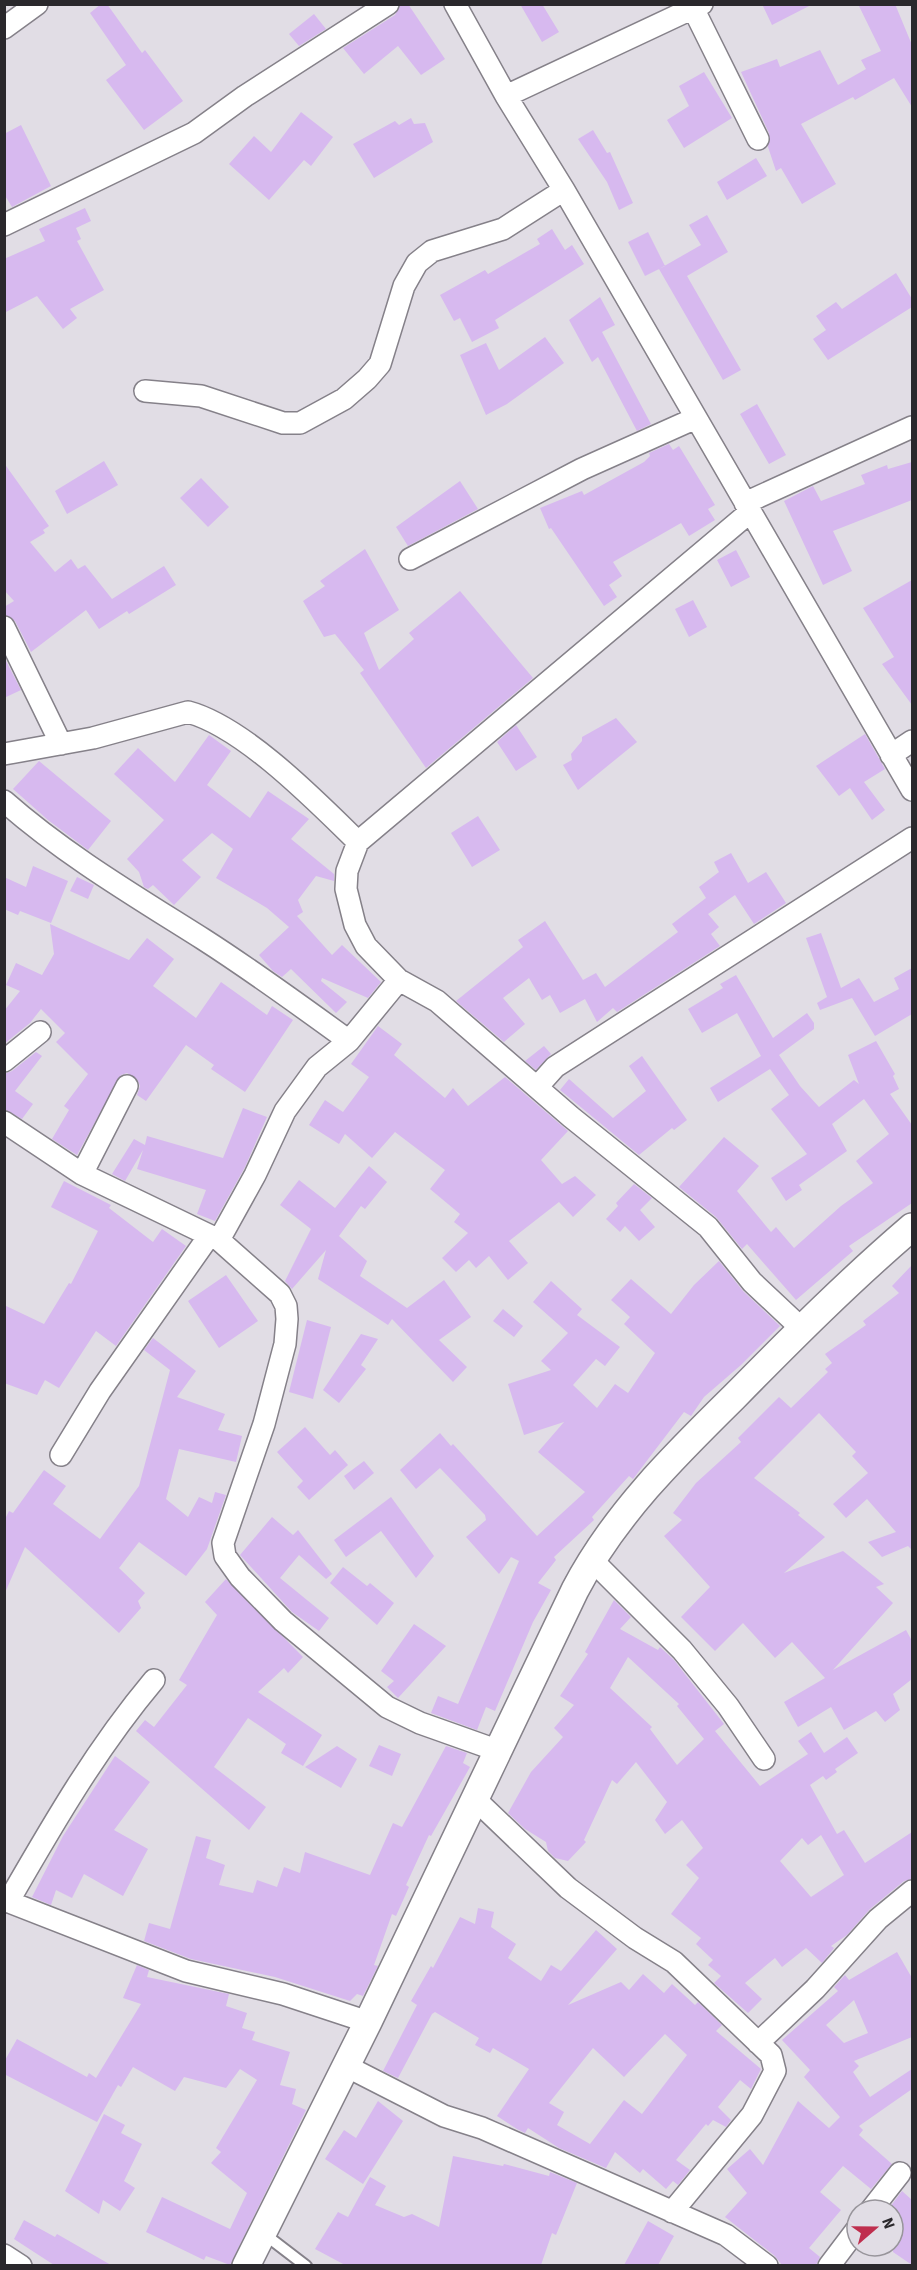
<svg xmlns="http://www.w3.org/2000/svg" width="917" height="2270" font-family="'Source Sans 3',sans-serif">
<rect width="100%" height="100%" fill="#e1dde5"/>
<path fill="#d7b9ef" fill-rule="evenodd" d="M101,4h6l35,49 3,-3 38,51 -39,29 -38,-50 20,-15 -36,-52z
M401,4h7l37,55 -24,16 -23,-29 -34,28 -21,-26 52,-33z
M520,4h22l17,28 -17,10z
M762,4h51l-41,21z
M858,4h37l17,41v62l-18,-29 -39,22 -2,-3 -52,27 35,60 -34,20 -21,-36 -5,3 -8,-24 1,-14 -28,-61 36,-13 3,8 40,-17 18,35 28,-16 -5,-9 20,-9z
M314,14l12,15 -27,17 -10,-12z
M704,72l28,46 -48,30 -17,-28 22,-14 -10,-20z
M301,112l32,25 -22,29 -7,-6 -35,40 -40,-36 25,-28 17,16z
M411,118l3,6 11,-1 8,19 -59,36 -21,-34 42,-23 4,4z
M21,125l30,61 -39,21 -8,-13v-60z
M593,130l14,23 3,-1 23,51 -14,7 -12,-28 -29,-43z
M756,158l11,18 -40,24 -10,-18z
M85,208l6,13 -15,7 5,11 -4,2 27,49 -34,19 7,9 -14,11 -26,-33 -33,17v-54l41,-18 -6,-12z
M707,215l21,37 -41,24 54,94 -18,10 -64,-111 42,-24 -12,-20z
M552,229l13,21 7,-5 12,19 -89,56 4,8 -27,14 -12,-24 -6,3 -14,-26 45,-25 3,4 52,-30 -3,-5z
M648,232l17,34 -20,10 -17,-34z
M896,273l16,26v8l-84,53 -15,-21 13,-9 -10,-14 20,-14 6,7z
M600,297l15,28 -13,7 49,92 -14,7 -39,-74 -6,5 -23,-42z
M545,337l19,26 -57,41 -21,11 -26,-60 26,-12 13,27z
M757,404l29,51 -17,9 -29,-50z
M669,444l4,6 6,-4 36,59 -7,4 7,11 -26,16 -8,-13 -68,39 9,14 -13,9 8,12 -13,9 -53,-78 -2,1 -9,-21 42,-17 2,4 60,-33 6,-6 -1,-3z
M104,461l14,24 -51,29 -12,-23z
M912,462v38l-79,31 19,40 -29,14 -39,-84 29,-15 8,15 44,-17 -4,-9 26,-10 1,4z
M4,463l45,63 -6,4 2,3 -15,9 25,30 16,-13 7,10 7,-4 27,34 52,-33 12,19 -47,29 -2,-3 -28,18 -13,-19 -55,42 -16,-31 -11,-7v-7l10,-6 -10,-11z
M201,478l28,29 -21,20 -28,-29z
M460,481l18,28 -70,37 -12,-19z
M365,549l34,61 -35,23 15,37 35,-31 -5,-6 51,-42 73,87 -107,90 -66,-95 4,-3 -29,-36 -11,3 -21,-36 22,-15 -5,-5z
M736,550l14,27 -19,10 -14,-27z
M912,580v125l-30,-41 12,-7 -31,-49z
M693,600l14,27 -18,10 -14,-28z
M4,657l17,33 -17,8z
M616,718l21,24 -59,48 -15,-25 9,-5 -1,-6 11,-13v-4z
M516,725l21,32 -21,14 -19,-29z
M865,734l20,35 -21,13 21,28 -13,10 -22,-32 -11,8 -23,-30z
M209,735l22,16 -24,34 43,33 18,-27 41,28 -18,20 43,35v7l-18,-5 -18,24 5,12 -6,4 35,39 10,-10 39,37 -13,16 -46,-20 -1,3 26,21 -11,11 -45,-44 -9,8 -9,-6 -14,-16 30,-28 -22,-19 -51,-30 17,-29 -21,-16 -30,27 19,17 -27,28 -21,-20 -5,4 -4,-2 -5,-15 -12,-13 37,-39 -50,-46 24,-26 37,34z
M39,761l72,60 -23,29 -40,-30 -35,-31z
M478,816l22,34 -28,17 -21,-34z
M731,853l17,30 18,-11 20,31 -32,21 -19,-29 -27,19 11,13 -8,7 9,12 -103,66 -4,-4 -16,14 -12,-23 -25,14 -10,-18 -8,5 -13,-22 -26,20 22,26 -21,18 -48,-41 67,-54 -5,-7 27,-19 38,59 13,-7 9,14 73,-55 -6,-8 34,-26 -7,-11 20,-15 -5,-10z
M33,866l35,15 -17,42 -31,-12 -2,4 -14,-6v-32l22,10z
M77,877l17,8 -6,14 -18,-8z
M50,924l79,36 18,-22 27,21 -21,27 43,32 25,-36 46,33 5,-9 21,14 -48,72 -34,-23 3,-4 -28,-20 -40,56 -9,-6 3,-9 -3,-7 -10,-6 -6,2 -44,80 -25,-16 17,-29 -5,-4 24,-32 -32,-32 9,-9 -24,-24 -11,14 -26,21v-33l16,-20 -14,-6 10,-22 26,12 12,-21z
M821,933l20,55 18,-10 15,24 25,-13 -5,-11 18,-10v46l-37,22 -23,-38 -32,12 -3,-7 10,-6 -21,-59z
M736,975l37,63 34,-25 7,10v6l-35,26 21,31 19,21 35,-27 5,4 -11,-29 28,-14 19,33 -2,2 6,13 -9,5 22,31v78l-63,43 4,5 -57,49 -49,-56 -5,5 -26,-32 -37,-30 45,-50 35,29 -22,25 34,41 5,-5 18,21 47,-42 32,-23 -17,-22 33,-27 -25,-35 -32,25 15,27 -48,34 3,5 -16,11 -15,-23 36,-24 -36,-45 18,-14 -19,-26 -52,33 -8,-14 51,-32 -24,-43 -35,20 -14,-24 35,-21 -3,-4z
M378,1026l24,18 -8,11 51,43 8,-10 15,18 37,-29 63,54 -27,29 21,24 13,-8 21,19 -23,22 -14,-15 -50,39 19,22 -20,17 -19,-24 -13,12 -7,-8 -13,12 -14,-14 26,-25 -14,-11 6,-8 -30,-25 15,-19 -50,-38 -23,26 -27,-24 -6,10 -30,-19 16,-25 18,12 26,-35 -18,-13z
M544,1046l7,8 -15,16 -11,-9z
M36,1052l6,4 -27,35 18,13 -11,15 -18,-10v-35l8,-3z
M642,1056l45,64 -13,10 -2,-2 -33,27 -79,-65 9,-11 44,39 33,-27 -17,-25z
M243,1108l24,9 -22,50 -30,54 -18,-7 9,-24 -69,-21 6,-19 -18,31 -13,-7 22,-35 11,6 2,-9 76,22z
M369,1166l18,16 -22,27 -4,-3 -22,30 28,25 -7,15 47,32 37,-28 27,37 -32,23 28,27 -14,15 -61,-63 -4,6 -70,-46 8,-29 -34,39 -7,-8 26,-52 -31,-24 19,-25 36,28z
M64,1181l47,24 -2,3 44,34 9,-13 24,17 -70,100 -20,-15 -37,57 -14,-8 -8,15 -33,-12v-78l40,19 25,-41 2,1 27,-53 -47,-24z
M634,1184l18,14 -12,12 15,17 -16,14 -14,-15 -5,6 -14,-13 12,-13 -2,-3z
M719,1261l24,30 37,35 -39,39 -37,32 -13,19 -7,-4 -51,67 -4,-3 -37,41 2,3 -40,37 2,3 -18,23 13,7 -18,32 -38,89 -9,-4 -9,23 -46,-17 7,-17 20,8 61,-143 -8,-4 -12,17 -33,-37 20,-17 -1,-5 -45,-47 -24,21 -16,-19 40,-37 11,13 2,-2 84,92 48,-44 -47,-40 26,-30 -40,13 -16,-51 43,-14 -10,-9 27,-28 -35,-31 18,-21 31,28 -5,6 43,32 -15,19 -9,-7 -23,26 24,23 18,-24 13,9 27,-40 -31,-29 6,-7 -19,-17 20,-21 40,35 23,-29z
M912,1265v285l-4,-4 -26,11 -14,-15 28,-10 -29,-33 -21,19 -13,-14 35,-31 -16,-17 4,-4 -37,-39 -65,65 46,35 -2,2 27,22 -41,36 59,-22 41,33 -8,3 17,16 -60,67 73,-40 6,11v38l-19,15 7,16 -15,12 -9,-11 -32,19 -13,-23 -33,20 -14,-25 41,-24 -33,-36 -17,16 -32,-35 -28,28 -34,-34 29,-30 -46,-51 18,-16 -9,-7 23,-30 45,-41 -3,-4 41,-41 12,11 37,-36 -3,-3 7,-6 -7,-9 41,-29 -3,-4 36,-28 -7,-7z
M226,1275l32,46 -39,27 -31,-47z
M503,1309l20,17 -9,11 -21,-16z
M307,1320l24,7 -18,72 -24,-7z
M361,1334l17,5 -17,26 5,4 -27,34 -16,-13z
M153,1338l43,33 -19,26 48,17 -7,16 24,6 -6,26 -57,-13 -13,50 22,18 11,-20 13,6 3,-11 11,3 -19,54 -21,27 -47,-34 -20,26 26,25 -7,8 3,7 -22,25 -94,-86 -21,48v-74l5,-10 4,2 31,-43 22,16 -13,18 47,35 39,-53 31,-116 -26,-20z
M305,1427l25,28 5,-5 13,15 -39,35 -12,-13 6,-6 -26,-29z
M364,1461l10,12 -20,17 -10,-14z
M391,1497l43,59 -18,22 -35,-47 -35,26 -12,-17z
M272,1517l21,18 5,-5 34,44 -6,5 -27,-24 -19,23 49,40 -10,13 -27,-19 -52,-57z
M343,1567l24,19 3,-3 24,20 -17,22 -47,-42z
M226,1579l77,78 -15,16 -4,-5 -26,24 64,43 -19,31 -22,-13 5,-9 -38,-26 -34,49 52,40 -17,23 -113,-99 9,-11 9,7 33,-42 -8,-5 38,-65 -12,-13z
M614,1600l17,17 -11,12 38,21 2,-3 14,13 50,64 -9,7 45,55 48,-32 -10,-13 13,-9 13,21 23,-16 11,16 -23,16 2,3 -11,8 -3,-4 -13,9 27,49 7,-4 21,33 47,-31v47l-8,2 -34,28 -23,26 -16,11 3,2 -12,15 -16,-15 -24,19 -7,-9 -30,25 17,16 -14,14 -34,-30 7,-7 -13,-11 5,-5 -17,-16 5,-6 -30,-24 28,-36 -13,-13 17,-17 -21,-28 -17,14 -10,-14 12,-18 -31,-40 -19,22 -5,-4 -28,60 2,2 -18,19 -13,-3 -7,-7 -2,-9 -21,-13 -17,-16 23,-41 32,-35 -9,-9 20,-23 -14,-9 28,-42 -3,-2zM628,1657l51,47 -2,2 27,33 -27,26 -27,-36 2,-2 -42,-39zM821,1835l23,40 -33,22 -31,-36 22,-23 6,7z
M414,1624l32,22 -48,52 -11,-11 7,-6 -13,-10z
M379,1745l22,9 -9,22 -23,-10z
M337,1746l20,13 -16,29 -36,-21z
M446,1746l21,7 -4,10 7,4 -39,69 -2,-1 -23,50 3,2 -13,29 -4,-2 -18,51 4,1 -15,30 -6,-2 -7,7 -75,-24 -84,-18 -47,-18 5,-18 21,6 26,-93 15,4 -5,18 19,7 -6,20 34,8 4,-13 20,7 7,-20 16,6 5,-21 65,23 23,-52 9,4z
M115,1756l35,26 -36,48 34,19 -25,47 -39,-22 -12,24 -16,-8 -5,15 -19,-8 31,-61z
M478,1908l16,4 -3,15 25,17 -8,14 33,23 10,-16 10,6 35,-41 21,19 -49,56 53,-23 8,8 14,-16 21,19 8,-9 23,21 3,-3 24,23 -6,6 45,38 -10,20 -11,-9 -22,27 13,13 -5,7 -13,-7 -5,6 -2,-2 -30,36 14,10 -12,15 -5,-4 -7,8 -23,-20 -3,4 -25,-21 -9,16 -47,-20 -31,-20 -3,5 -8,-4 -20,-13 32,-47 -36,-21 -3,5 -15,-8 4,-7 -44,-26 -3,2 -34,64 -15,-7 34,-66 -6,-4 20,-35 2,2 27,-51 15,7zM665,2034l22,21 -45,59 -18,-14 -34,44 -33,-19 7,-13 -15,-9 44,-55 31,29z
M897,1952l15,26v59l-58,24 5,5 -6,6 17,25 42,-28v20l-53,37 4,4 -4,5 33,29 -21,25 -28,-23 -23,26 21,18 -32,38 11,9 -4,8h-34l-7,-9 -50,-39 22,-24 -20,-24 23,-20 13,16 35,-64 31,27 11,-11 -36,-40 6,-7 -28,-30 56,-49 -4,-4 11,-12 4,5zM854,2000l14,33 -24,10 -18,-18z
M137,1965l12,5 -2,7 82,17 -3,12 21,7 -5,15 13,4 -3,8 38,12 -10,33 16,4 -4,15 14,6 -76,155 -24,-9 -2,4 -58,-28 16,-35 68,32 17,-36 -36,-30 10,-11 -5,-4 41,-68 -17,-11 -14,19 -42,-11 -9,14 -42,-24 -12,20 -3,-2 -21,37 -93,-48v-12l13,-23 70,38 2,-4 7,5 45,-74 -18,-6z
M378,2101l25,20 -40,63 -38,-25 19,-29 12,8z
M104,2114l21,11 -4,8 21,11 -18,37 11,7 -15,23 -17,-11 -4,14 -34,-23z
M453,2156l50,10 1,-2 45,12 1,-4 27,11 -21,52 -4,-2 -11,32h-196l-30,-16 23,-37 10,5 22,-40 16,9 -11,19 29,12 8,-3 27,13z
M902,2191l10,9v65l-19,-13v-43l-3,-2z
M24,2220l31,17 2,-3 54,31h-57l-40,-26z
M648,2221l26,15 -16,29h-34z"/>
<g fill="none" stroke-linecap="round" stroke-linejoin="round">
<g stroke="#858189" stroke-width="14">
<path id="service" d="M263,2233l43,33"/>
</g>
<g stroke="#858189" stroke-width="24">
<path id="minor" d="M455,4l51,92 58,94 348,600
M693,8l65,131
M4,28l33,-24
M506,96l196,-92
M4,225l190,-92 51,-37 143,-92
M145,391l56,5 82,27h17l44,-24 23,-20 13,-15 24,-78 13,-23 15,-12 71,-22 61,-39
M745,503l167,-76
M750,512l-392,330 -11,29 -1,18 9,36 11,21 33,34 38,21 134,116 137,110 44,55 49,46
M410,559l172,-90 114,-51
M4,627l57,117
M4,754l89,-16 95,-26c56,15 128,89 170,130
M891,755l21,-14
M4,801c60,53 131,95 199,138 50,32 98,67 146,102
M4,1061l36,-29
M538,1086l17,-19 357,-229
M4,1122l78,52 137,66 61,54 6,12 1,13 -2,25 -21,80 -41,119 2,13 15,21 43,44 104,86 33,16 79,28
M82,1174l45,-88
M219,1240l36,-65 30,-64 32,-44 32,-26 50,-61
M61,1455l39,-64 109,-155
M591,1559l91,91 46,56 36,53
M476,1800l92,88 67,50 39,24 97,93 4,16 -23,44 -80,97
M4,1900l182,71 97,23 85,28
M8,1902c45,-78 88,-153 146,-222
M758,2043l57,-54 63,-70 34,-28
M346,2066l98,50 38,12 244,107 41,31
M871,2210l29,-37
M4,2255l17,11
M829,2266l28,-37"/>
</g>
<g stroke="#858189" stroke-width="30">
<path id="tertiary" d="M246,2266l122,-244 207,-432c39,-75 99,-134 159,-193 58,-59 116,-117 178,-170"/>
</g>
<use href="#service" stroke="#fff" stroke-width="10"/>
<use href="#minor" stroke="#fff" stroke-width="21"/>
<use href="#tertiary" stroke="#fff" stroke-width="27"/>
</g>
<rect width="917" height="2270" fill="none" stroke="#2a282c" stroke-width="12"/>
<g transform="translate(875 2228) rotate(70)"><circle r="28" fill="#e1dde5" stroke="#98959b" stroke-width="1.5"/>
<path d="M0-4.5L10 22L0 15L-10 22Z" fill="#bf2e4e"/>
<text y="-9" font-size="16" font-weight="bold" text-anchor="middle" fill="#2a282c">N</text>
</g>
</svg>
